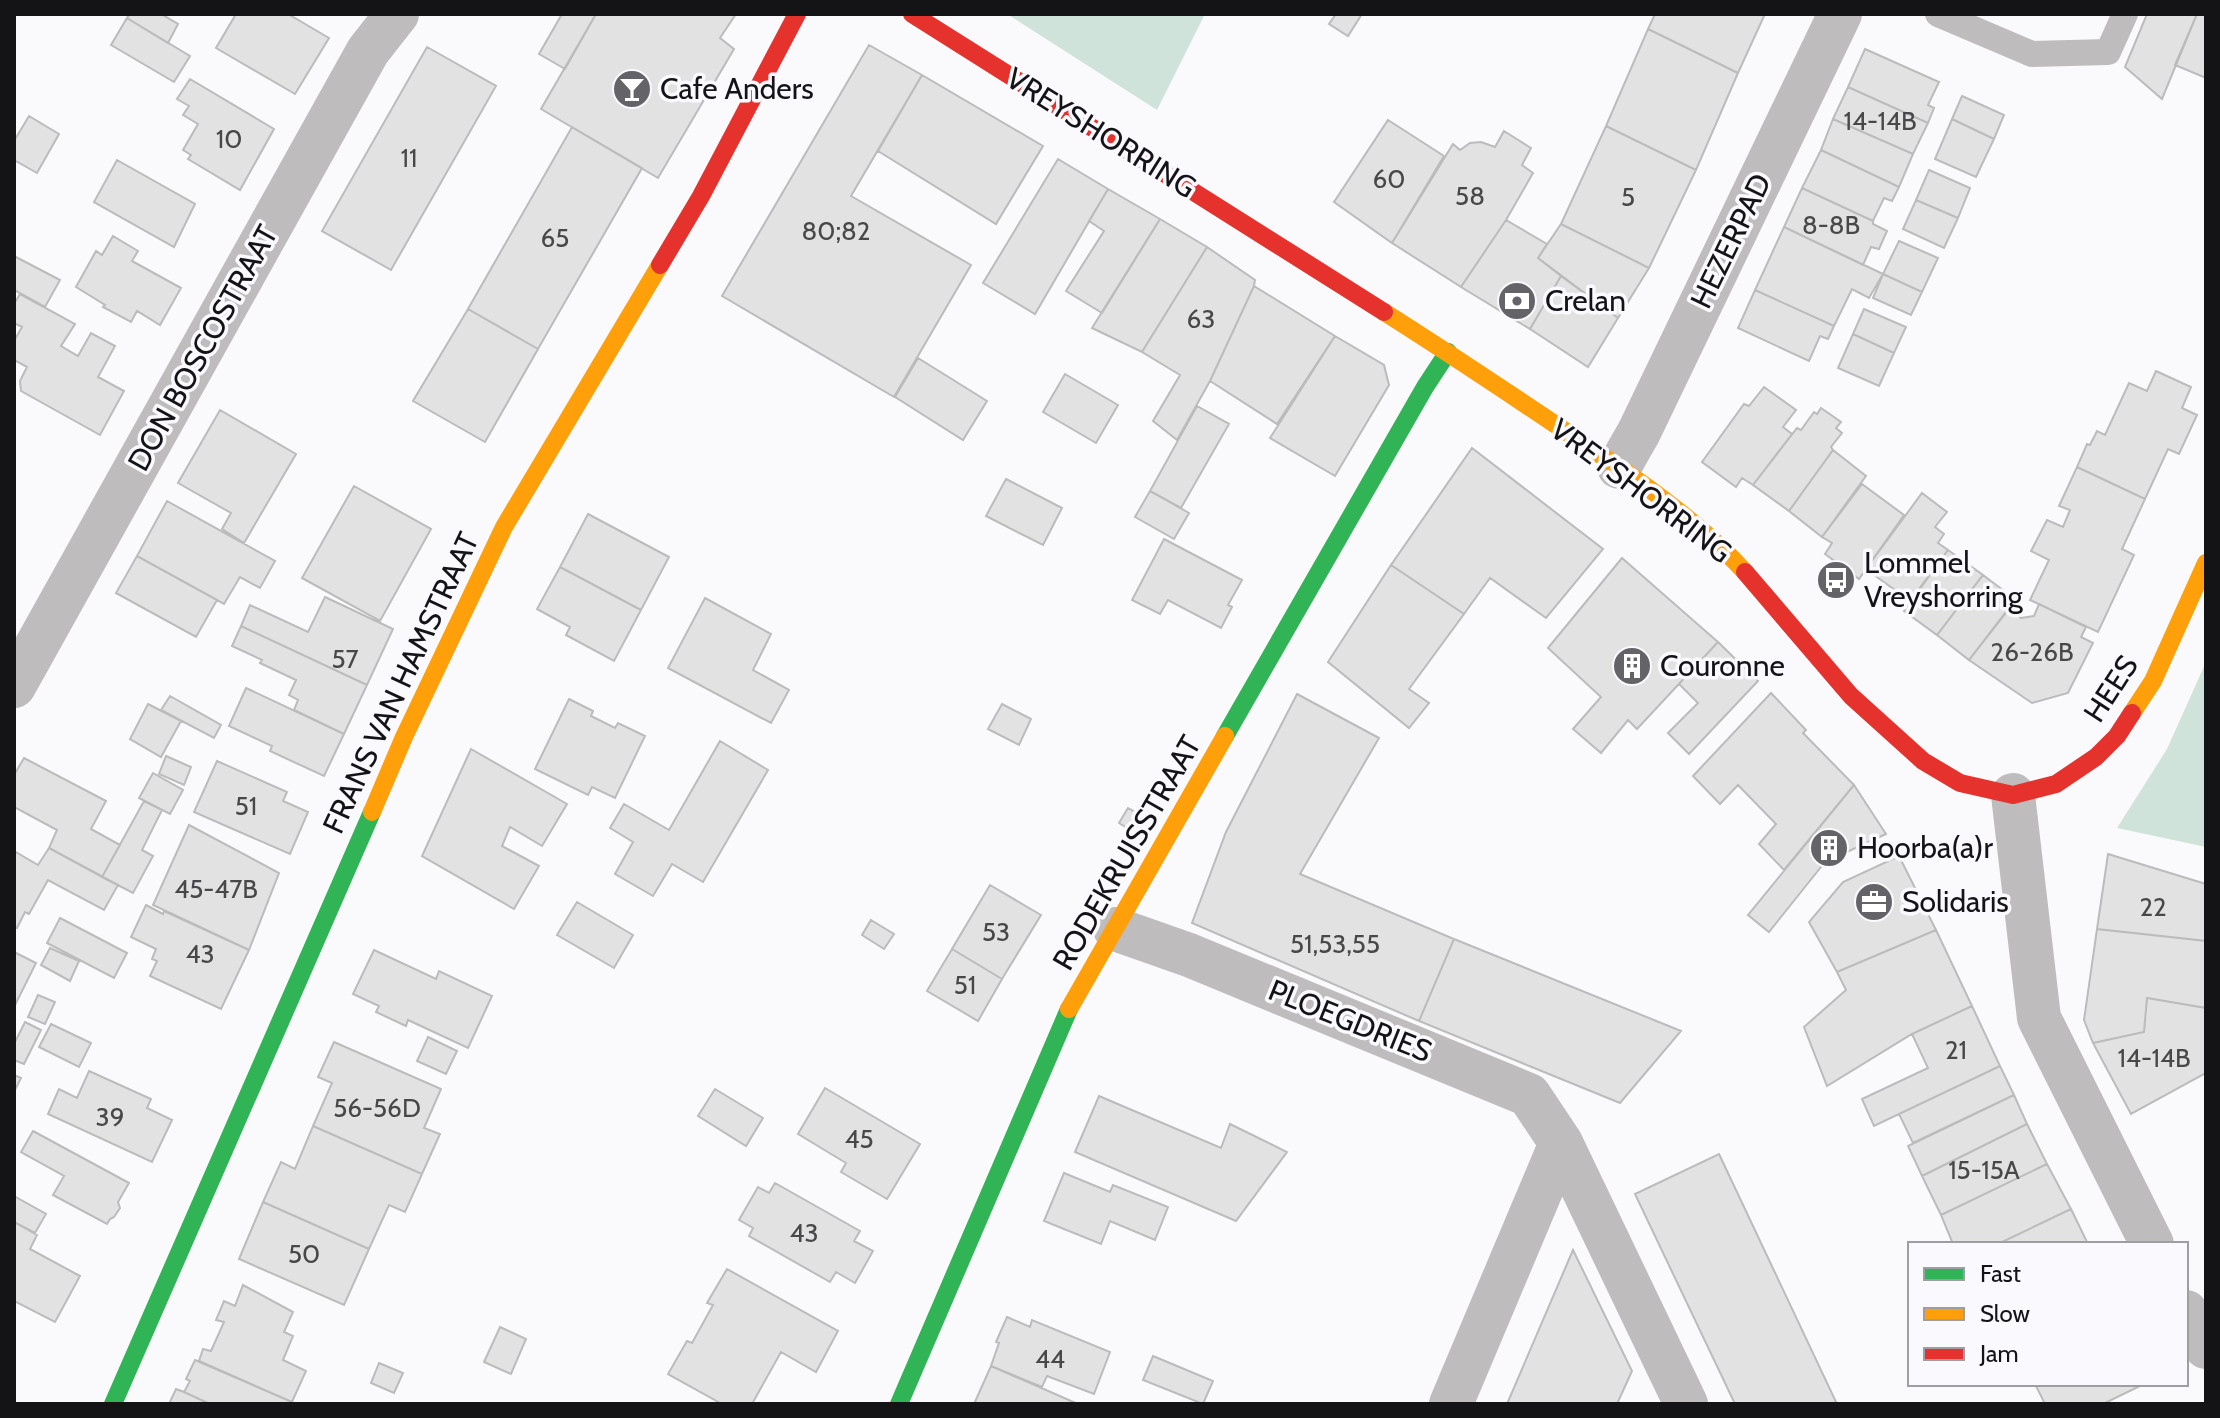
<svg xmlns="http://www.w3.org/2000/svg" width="2220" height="1418" font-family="Cabin,sans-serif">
<rect width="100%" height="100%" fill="#fafafd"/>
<path fill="#d0e3db" d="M1007,14h198l-48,96z
M2206,662v185l-89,-19 50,-79z"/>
<path fill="#e3e2e2" stroke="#bcbbbc" stroke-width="2" d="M130,14h31l17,10 -10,19 -41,-25z
M236,14h52l41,24 -34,56 -79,-46z
M562,14h34l-31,55 -26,-15z
M596,14h140l-16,24 14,11 -76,129 -117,-69z
M1336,14h26l-14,22 -19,-12z
M1655,14h110l-27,59 -90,-44z
M2147,14h50l-35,85 -37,-32z
M2197,14h9v64l-31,-13z
M127,18l63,38 -16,26 -63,-37z
M1648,29l90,44 -42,97 -90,-44z
M869,45l53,30 -71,121 120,69 -77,132 -172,-101z
M427,47l69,39 -105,184 -69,-39z
M1865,49l74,33 -11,23 6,3 -6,15 -80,-36z
M922,75l121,71 -47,78 -118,-73z
M190,79l84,50 -34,61 -52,-31 3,-4 -8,-5 15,-26 -15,-9 6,-9 -12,-7z
M1848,87l80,36 -15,31 -80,-35z
M1962,96l42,19 -10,24 -42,-20z
M29,116l30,18 -22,39 -23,-13v-19z
M1833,119l80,35 -14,33 -78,-37z
M1952,119l42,20 -18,38 -41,-18z
M1388,120l56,36 -52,87 -58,-41z
M1606,126l90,44 -47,98 -88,-44z
M572,127l70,41 -104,181 -70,-40z
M1504,131l27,17 -9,17 11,8 -27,47 -45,67 -69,-44 61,-99 7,6 10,-7 11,-1 14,5z
M1821,150l78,37 -7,14 -8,-3 -11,23 -71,-33z
M1058,159l50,30 -73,125 -52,-31z
M117,160l78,44 -21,43 -80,-45z
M1929,170l41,18 -12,30 -42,-18z
M1802,188l71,33v3l14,7 -8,18 -8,-2 -8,18 -79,-38z
M1108,189l52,30 -58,94 -36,-22 38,-60 -15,-10z
M1916,200l42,18 -14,30 -41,-19z
M1160,219l47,28 -65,105 -50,-24z
M1506,220l41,24 -9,14 23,18 -31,53 -69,-42z
M1561,224l88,44 -31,50 -80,-60z
M1784,227l99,47 -14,24 -17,-9 -18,37 -79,-36z
M113,236l25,15 -6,10 49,27 -21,37 -23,-14 -6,11 -28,-15 2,-2 -29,-18 20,-36 6,4z
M1899,241l39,17 -16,34 -39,-18z
M1207,247l48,33 -1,6 -44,95 -33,59 -24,-19 27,-46 -38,-23z
M14,256l46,24 -15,27 -31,-17z
M1883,274l39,18 -11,23 -38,-17z
M1561,276l57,42 -30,49 -58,-38z
M1254,286l81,50 -58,88 -67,-43z
M1755,290l79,36 -6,13 -8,-3 -11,25 -71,-33z
M20,294l55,30 -14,22 17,10 13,-23 24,13 -17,31 26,14 -24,44 -79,-44 -1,-10 7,-14 -13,-7v-19l8,-14 -8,-4v-19z
M468,309l70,40 -53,93 -72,-41z
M1864,309l42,18 -12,26 -41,-19z
M1853,334l41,19 -15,33 -41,-18z
M1335,336l49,29 5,20 -54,91 -65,-38z
M918,358l69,43 -24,39 -68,-43z
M2156,371l35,16 -9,21 15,7 -18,39 -11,-5 -23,50 -68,-32 10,-23 3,1 7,-14 8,4 24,-52 18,8z
M1065,374l53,31 -22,38 -53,-31z
M1764,387l32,23 -13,17 9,7 -39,51 -11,-7 -6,9 -34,-25 42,-58 5,2z
M1197,406l32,18 -48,84 -31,-17z
M1821,408l20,14 -5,6 6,5 -11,14 2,3 -44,61 -36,-26 44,-57 4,2 13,-18 3,2z
M220,410l76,44 -52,89 -22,-14 9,-16 -53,-30z
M1472,448l131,101 -57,69 -56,-40 -26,36 -73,-49z
M1833,450l33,26 -44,61 -33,-26z
M2077,467l68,32 -23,50 12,6 -36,77 -68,-32 19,-40 -18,-9 16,-31 16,7 7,-17 -11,-4z
M1006,479l56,29 -19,37 -57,-29z
M1862,484l42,31 -45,64 -34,-25 7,-11 -10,-6z
M354,486l77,43 -51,92 -78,-43z
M1150,491l39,22 -15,26 -39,-22z
M1922,493l25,19 -12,15 9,7 -6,9 10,7 -38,51 -44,-32z
M167,501l108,60 -15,27 -20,-11 -16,27 -87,-48z
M588,514l81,43 -28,53 -81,-43z
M1164,539l78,41 -14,25 4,2 -11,21 -53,-28 -8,14 -28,-14z
M1948,550l35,25 -46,60 -33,-24z
M137,556l80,44 -21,37 -80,-44z
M1622,558l96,84 -81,87 -9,-9 -27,33 -28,-24 28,-32 -53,-49z
M1391,565l73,49 -55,75 20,14 -20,25 -81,-66z
M560,567l81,43 -27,51 -48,-26 4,-8 -33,-18z
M1983,575l33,25 -47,60 -32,-25z
M325,597l68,32 -26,56 -126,-59 9,-21 58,27z
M705,598l66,36 -18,36 36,20 -18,33 -103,-55z
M2039,604l47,23 -5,10 12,6 -25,50 -36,10 -63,-43 40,-52 12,10 13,-2z
M241,626l126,59 -23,49 -50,-24 4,-10 -9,-5 7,-15 -36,-17 2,-3 -30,-14z
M1718,642l40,39 -69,73 -21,-21 30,-30 -19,-19z
M246,688l98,46 -20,42 -54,-25 2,-5 -43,-20z
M1771,693l35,37 -3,3 51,52 -70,85 -25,-26 17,-20 -38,-39 -18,19 -27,-28z
M1297,694l82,44 -79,136 154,65 -35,82 -227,-98 34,-91z
M170,696l51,29 -7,13 -53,-28z
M569,699l24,12 -2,5 24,12 3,-5 27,13 -30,62 -23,-11 -4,8 -53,-26z
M148,704l33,17 -20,36 -31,-18z
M1002,704l29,15 -12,26 -31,-16z
M720,741l48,29 -65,112 -31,-18 -19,32 -38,-22 18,-32 -23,-14 14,-24 45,26z
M471,749l96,55 -25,42 -32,-19 -8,19 37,20 -25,43 -92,-53z
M166,756l25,11 -7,18 -25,-11z
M24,758l82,43 -15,28 29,16 -18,32 -53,-29 8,-18 -43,-23v-32z
M217,761l70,31 -4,9 25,11 -18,42 -96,-42z
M153,773l30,17 -13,24 -31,-16z
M1854,785l32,49 -61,28 -56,70 -21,-17z
M144,801l18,9 -20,40 11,6 -20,37 -31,-16z
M1128,808l16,9 -9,16 -16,-10z
M189,825l90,48 -30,77 -96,-45z
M49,848l69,37 -14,25 -56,-30 -19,34 -4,-2 -8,16 -3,-2v-75l24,14z
M2108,854l98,30v57l-109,-12z
M1899,856l37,74 -99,42 -28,-50 34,-40z
M990,885l51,30 -39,64 -50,-30z
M577,902l56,33 -19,33 -57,-33z
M146,905l17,9 1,-3 85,39 -28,59 -71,-33 7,-15 -5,-2 4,-10 -25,-12z
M60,918l67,35 -13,25 -67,-35z
M871,920l23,14 -10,15 -22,-14z
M2097,929l109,12v67l-59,-10 -3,34 -51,11 -9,-23z
M1936,930l36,76 -60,28 -85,52 -23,-59 42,-37 -9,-18z
M1454,939l227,92 -61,72 -201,-82z
M50,948l29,13 -9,20 -29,-16z
M952,949l50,30 -24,42 -51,-30z
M374,950l62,29 3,-8 53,25 -24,52 -60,-28 -2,6 -30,-14 3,-6 -26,-12z
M14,952l22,11 -22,44z
M38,995l17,7 -10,22 -17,-7z
M2147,998l59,10v65l-75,41 -38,-71 51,-11z
M1972,1006l28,60 -126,60 -12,-27 66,-31 -16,-34z
M25,1022l16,8 -17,34 -10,-4v-16z
M51,1024l40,19 -12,24 -40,-20z
M428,1037l29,14 -11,23 -29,-13z
M334,1042l107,47 -17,39 16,6 -18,40 -109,-48 19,-43 -14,-6z
M2000,1066l14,29 -101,48 -14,-29z
M89,1071l62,28 -4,9 25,12 -20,42 -104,-48 11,-25 18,9z
M14,1075l7,3 -7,14z
M825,1088l95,56 -33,55 -46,-27 5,-9 -48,-29z
M715,1089l48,29 -17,28 -48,-30z
M2014,1095l13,29 -105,52 -14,-30z
M1099,1096l122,52 9,-24 57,28 -51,69 -161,-69z
M2027,1124l20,40 -106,51 -19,-39z
M313,1126l109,48 -17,38 -16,-7 -20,44 -106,-47 18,-40 14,7z
M33,1131l96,52 -11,19 2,6 -6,9 -4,2 -3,5 -54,-29 11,-19 -43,-24z
M1719,1154l118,250h-102l-100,-210z
M2047,1164l24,45 -73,35h-45l-12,-29z
M1064,1173l46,19 3,-7 55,22 -13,33 -45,-19 -9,23 -57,-23z
M775,1183l85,48 -6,10 19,10 -18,32 -19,-11 -6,10 -81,-46 4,-8 -14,-8 19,-33 11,6z
M14,1196l32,18 -11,19 -21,-11z
M263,1202l106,47 -25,56 -105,-46z
M2071,1209l17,35h-90z
M14,1222l23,13 -7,14 50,27 -25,46 -41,-21z
M1573,1250l59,121 -15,33h-110z
M727,1269l111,62 -22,41 -35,-20 -29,52h-30l-54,-30 19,-33 5,2 21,-38 -6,-2z
M243,1285l50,27 -9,20 9,4 -10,24 23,11 -14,31 -93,-41 4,-12 8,2 13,-29 -8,-2 8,-19 11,5z
M1007,1317l23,10 2,-7 78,32 -16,42 -47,-18 -5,11 -51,-21 8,-23 -3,-1z
M500,1327l26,12 -15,35 -27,-12z
M1153,1356l60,25 -10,23 -60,-24z
M195,1360l97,42 -1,2h-81l-26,-12 6,-11 -4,-2z
M379,1363l24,10 -9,20 -23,-10z
M991,1366l87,38h-104z
M2035,1384h109l-41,20h-58z
M176,1389l8,3 26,12h-41z"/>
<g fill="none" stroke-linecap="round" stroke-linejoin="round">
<path stroke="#bebcbc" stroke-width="26" d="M1938,14l94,40 76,-2 17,-38"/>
<path stroke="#bebcbc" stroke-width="44" d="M1619,467l20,-35 201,-418
M14,686l354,-635 29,-37
M2013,795l26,223 113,226
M1115,929l74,26 340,140 32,48 125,261
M2186,1312l20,35
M1451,1404l110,-261"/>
<path stroke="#30b455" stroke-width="18" d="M1225,736l200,-349 23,-35
M113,1404l259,-592
M899,1404l170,-395"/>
<path stroke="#ff9f0a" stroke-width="18" d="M1384,312c62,39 123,80 184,121 60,40 129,86 177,139
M2132,713l21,-32 53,-118
M372,812l32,-75 100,-210 156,-262
M1069,1009l156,-273"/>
<path stroke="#e5322d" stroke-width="18" d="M912,14l472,298
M660,265l41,-69 96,-182
M1745,572l106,124 72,65 37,22 53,12 43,-11 40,-27 21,-21 15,-23"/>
</g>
<defs>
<g id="bar-disc" transform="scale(2)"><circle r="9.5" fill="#646468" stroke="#f9f9fe"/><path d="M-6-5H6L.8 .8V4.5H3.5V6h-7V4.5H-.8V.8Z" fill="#fff"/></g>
<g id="bank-disc" transform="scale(2)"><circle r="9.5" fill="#646468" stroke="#f9f9fe"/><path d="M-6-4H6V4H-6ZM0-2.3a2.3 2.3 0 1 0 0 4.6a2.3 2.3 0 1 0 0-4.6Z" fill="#fff"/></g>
<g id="bus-disc" transform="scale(2)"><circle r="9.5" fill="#646468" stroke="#f9f9fe"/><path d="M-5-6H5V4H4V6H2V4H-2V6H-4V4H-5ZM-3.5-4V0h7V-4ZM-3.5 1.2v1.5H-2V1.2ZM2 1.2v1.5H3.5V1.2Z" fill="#fff"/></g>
<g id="building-disc" transform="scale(2)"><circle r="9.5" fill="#646468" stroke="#f9f9fe"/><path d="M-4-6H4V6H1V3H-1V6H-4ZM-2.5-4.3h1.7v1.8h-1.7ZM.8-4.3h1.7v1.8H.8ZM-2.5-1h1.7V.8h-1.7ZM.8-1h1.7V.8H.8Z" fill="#fff"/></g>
<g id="office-disc" transform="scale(2)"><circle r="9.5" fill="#646468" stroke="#f9f9fe"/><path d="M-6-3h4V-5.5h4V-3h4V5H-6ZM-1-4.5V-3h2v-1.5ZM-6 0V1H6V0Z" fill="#fff"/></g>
</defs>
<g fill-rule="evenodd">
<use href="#bar-disc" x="632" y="89"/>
<use href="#bank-disc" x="1517" y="301"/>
<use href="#bus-disc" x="1836" y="580"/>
<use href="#building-disc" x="1632" y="666"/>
<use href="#building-disc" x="1829" y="848"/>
<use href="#office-disc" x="1874" y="902"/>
</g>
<g text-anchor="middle" stroke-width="7" stroke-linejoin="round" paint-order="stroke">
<g font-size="26" fill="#48484a">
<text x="1880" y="130">14-14B</text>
<text x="229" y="148">10</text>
<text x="409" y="167">11</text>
<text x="1389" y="188">60</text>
<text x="1470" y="205">58</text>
<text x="1628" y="206">5</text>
<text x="1831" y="234">8-8B</text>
<text x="836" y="240">80;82</text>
<text x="555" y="247">65</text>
<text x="1201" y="328">63</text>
<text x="2032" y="661">26-26B</text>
<text x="345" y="668">57</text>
<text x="246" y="815">51</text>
<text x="216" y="898">45-47B</text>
<text x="2153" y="916">22</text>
<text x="996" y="941">53</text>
<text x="1335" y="953">51,53,55</text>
<text x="200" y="963">43</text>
<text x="965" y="994">51</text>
<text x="1956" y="1059">21</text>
<text x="2154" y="1067">14-14B</text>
<text x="377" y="1117">56-56D</text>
<text x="110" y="1126">39</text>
<text x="859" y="1148">45</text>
<text x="1984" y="1179">15-15A</text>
<text x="804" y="1242">43</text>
<text x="304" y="1263">50</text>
<text x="1050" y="1368">44</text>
</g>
<g font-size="30" fill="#141417" stroke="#f9f9fe" text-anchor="start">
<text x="660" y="99">Cafe Anders</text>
<text x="1545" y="311">Crelan</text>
<text x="1864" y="573">Lommel<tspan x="1864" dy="34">Vreyshorring</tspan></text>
<text x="1660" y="676">Couronne</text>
<text x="1857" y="858">Hoorba(a)r</text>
<text x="1902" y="912">Solidaris</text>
</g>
<g font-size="30" fill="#141417" stroke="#f9f9fe">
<text transform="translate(1101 133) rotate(32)" y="10">VREYSHORRING</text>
<text transform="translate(1731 241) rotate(-64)" y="10">HEZERPAD</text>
<text transform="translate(203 348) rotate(-61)" y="10">DON BOSCOSTRAAT</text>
<text transform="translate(1641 491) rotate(37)" y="10">VREYSHORRING</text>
<text transform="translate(401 683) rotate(-65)" y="10">FRANS VAN HAMSTRAAT</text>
<text transform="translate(2111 689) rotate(-57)" y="10">HEES</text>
<text transform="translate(1127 853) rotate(-60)" y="10">RODEKRUISSTRAAT</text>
<text transform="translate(1350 1021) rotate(22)" y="10">PLOEGDRIES</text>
</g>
</g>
<rect width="2220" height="1418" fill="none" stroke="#141417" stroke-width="32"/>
<rect x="1908" y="1242" width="280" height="144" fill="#f9f9fe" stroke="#9d9da2" stroke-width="2"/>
<rect x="1924" y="1268" width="40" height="12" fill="#30b455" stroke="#9d9da2" stroke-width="2"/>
<text x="1980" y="1282" font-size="24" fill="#141417">Fast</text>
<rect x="1924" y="1308" width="40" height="12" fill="#ff9f0a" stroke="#9d9da2" stroke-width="2"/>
<text x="1980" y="1322" font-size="24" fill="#141417">Slow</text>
<rect x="1924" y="1348" width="40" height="12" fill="#e5322d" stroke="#9d9da2" stroke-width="2"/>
<text x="1980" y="1362" font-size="24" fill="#141417">Jam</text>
</svg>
